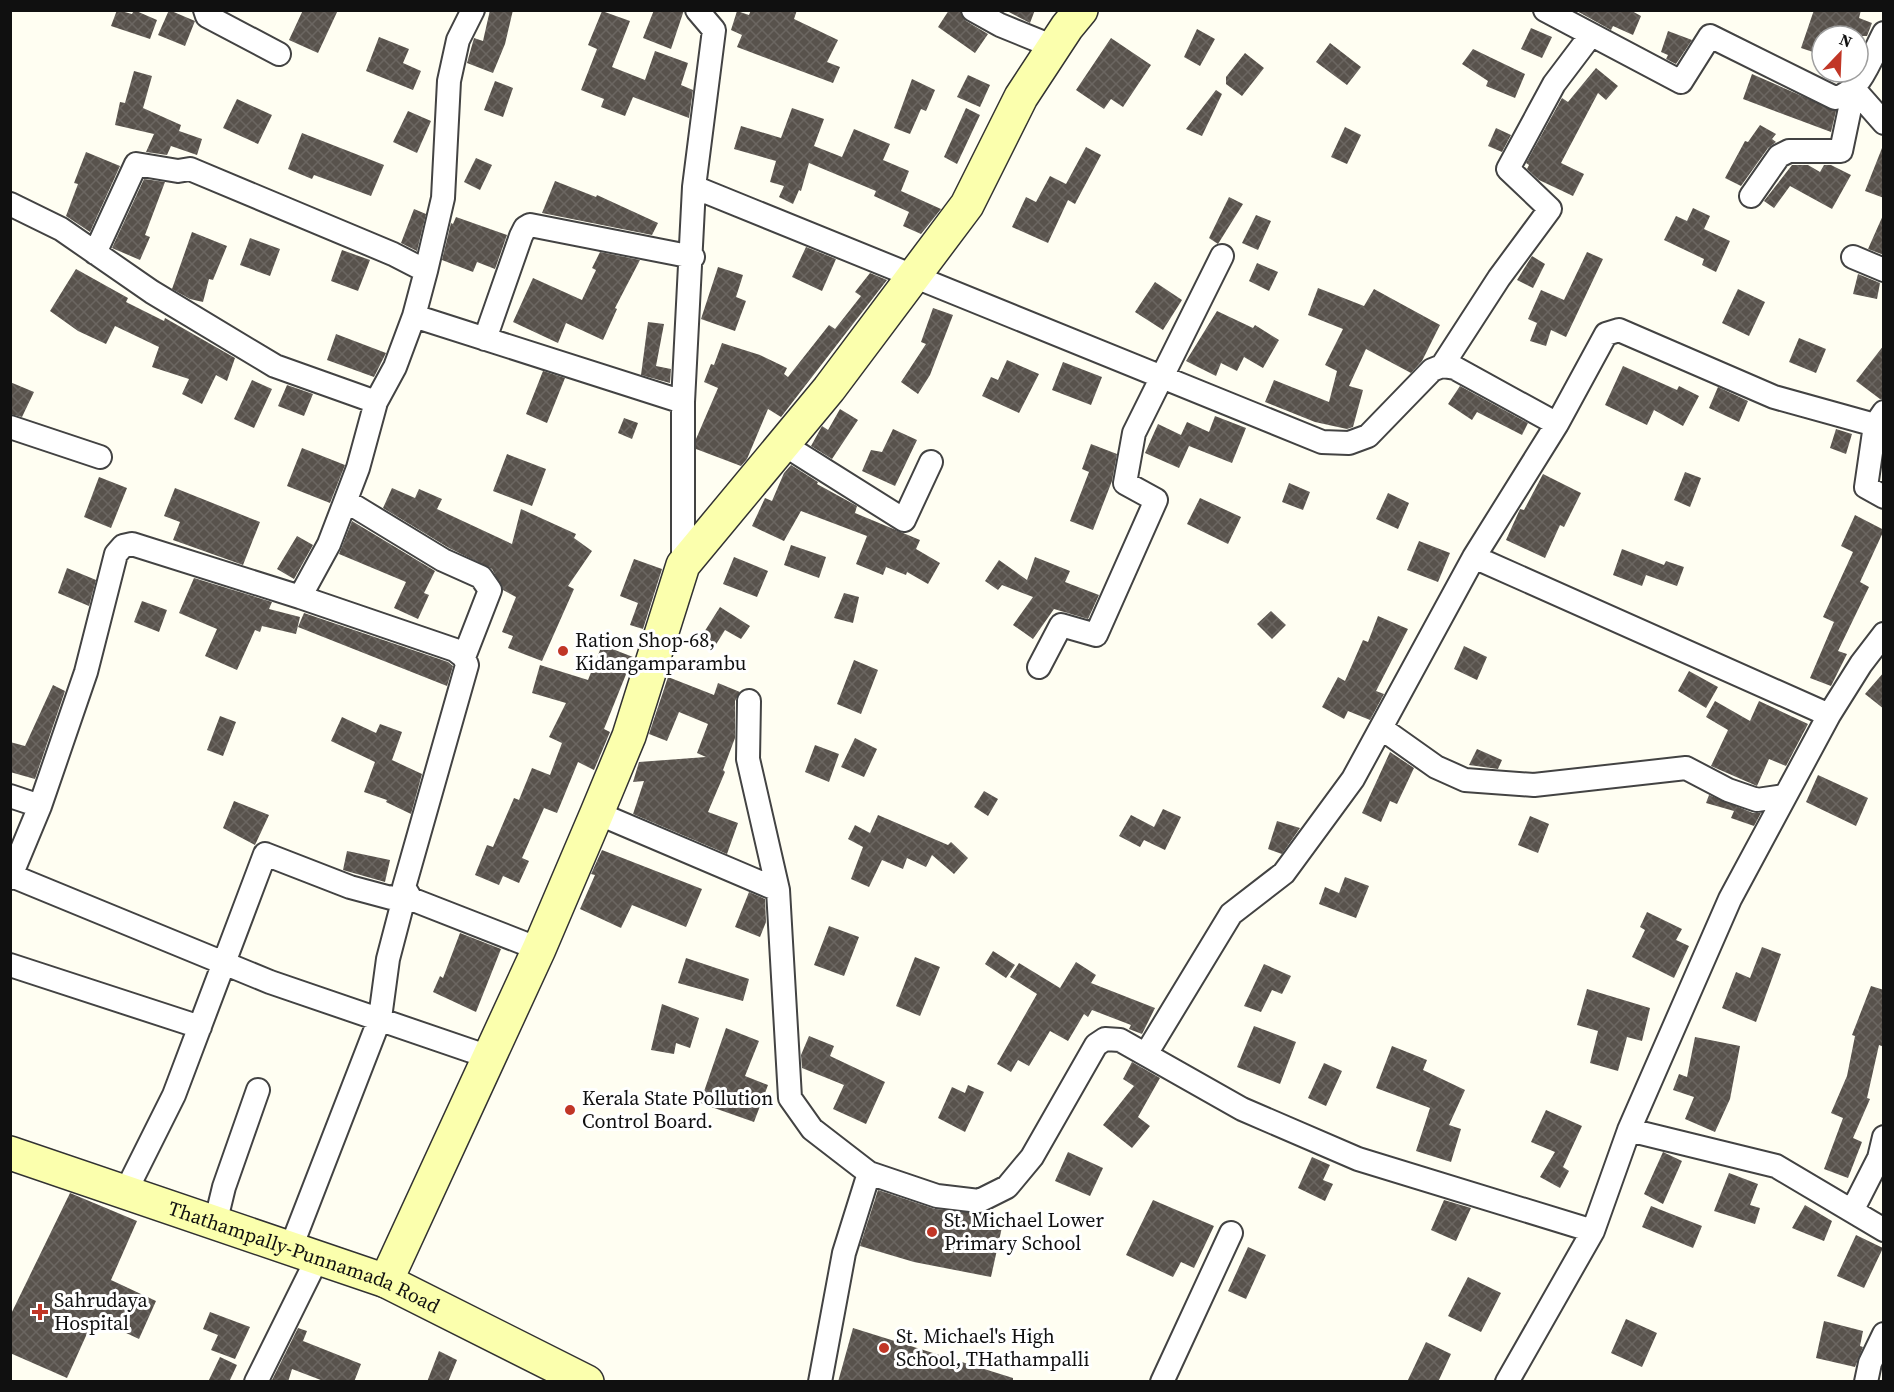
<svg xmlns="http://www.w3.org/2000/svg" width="1894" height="1392" font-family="'Source Serif 4',serif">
<defs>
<pattern id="building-cross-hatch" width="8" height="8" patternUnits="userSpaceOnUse" patternTransform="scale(1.5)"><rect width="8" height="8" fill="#58524c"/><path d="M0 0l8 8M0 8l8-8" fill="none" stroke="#6b6661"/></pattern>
</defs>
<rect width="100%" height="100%" fill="#fffef2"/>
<path fill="url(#building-cross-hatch)" d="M117,10l15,4 2,-4 23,10 -7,19 -39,-13z
M169,10l26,11 -10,25 -27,-11z
M303,10h35l-20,43 -29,-13z
M490,10h23l-8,34 -12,29 -26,-10 7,-25 9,3z
M654,10h30l-13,39 -28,-11z
M751,10h46l-3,9 44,21 -11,22 13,5 -7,16 -96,-36 5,-12 -11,-5 6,-19 12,4z
M949,10h11l6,11 22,13 -13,19 -37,-26z
M1005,10h30l-5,13z
M1575,10h55l11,6 -8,19 -20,-9 -2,4z
M1814,10h47l-2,8 13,5 -5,13h-45v19l-21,-7z
M602,11l28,10 -18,46 33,13 10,-29 33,12 -7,22 12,5 -4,28 -56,-21 -8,19 -24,-9 3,-8 -23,-9 16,-41 -9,-4z
M1531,28l21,9 -10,21 -21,-9z
M1197,29l18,10 -15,27 -16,-9z
M1668,31l24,9 -16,24 -10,-5 2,-4 -7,-3z
M379,37l30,12 -6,14 18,8 -8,19 -47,-19z
M1111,38l40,27 -28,42 -12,-8 -7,10 -28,-19z
M1330,43l31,24 -14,18 -31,-23z
M1473,49l52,25 -10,24 -29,-12 2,-5 -26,-17z
M1245,53l19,15 -22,28 -16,-12v-7z
M1596,68l22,18 -12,14 -8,-7 -37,70 23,11 -11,22 -34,-16 -12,-11 2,-4 -3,-2 36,-65 6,4z
M134,71l18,5 -9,32 38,17 -2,6 23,8 -5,16 -26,-9 -4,9 -21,-3 8,-18 -39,-9 5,-23 5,1z
M1752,74l84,37 -5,21 -88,-33z
M968,75l22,10 -10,22 -23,-10z
M912,79l23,11 -9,21 -5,-2 -11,25 -16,-6z
M495,81l18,7 -10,29 -19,-7z
M1216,90l6,4 -20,42 -16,-7z
M237,99l35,16 -14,29 -35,-16z
M792,108l32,11 -10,27 28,11 12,-28 36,15 -7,16 26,11 -8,20 40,18 -20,25 -18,-8 6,-14 -35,-16 2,-5 -67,-28 -8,28 -2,-1 -6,14 -14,-7 5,-11 -14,-4 6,-21 -42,-12 7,-23 40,12z
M966,108l14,7 -23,49 -13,-7z
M408,111l23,10 -14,32 -24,-11z
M1760,125l16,9 -4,5 4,3 -8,6 -27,38 -16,-8 20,-37 3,1z
M1345,127l16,8 -14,29 -16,-7z
M1496,128l15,7 -9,17 -14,-6z
M302,133l82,32 -13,31 -57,-21 -2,4 -24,-10z
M1086,147l15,8 -26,49 -7,-4 -20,43 -36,-16 14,-30 10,5 14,-26 16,8z
M1882,148h2v50l-19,-7z
M86,152l34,14 -30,66 -24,-16 12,-32 -4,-1z
M476,158l16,7 -12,25 -16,-8z
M1792,165h16l12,7 4,-7h7l20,10 -19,34 -42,-23 -16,22 -10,-7z
M144,179l21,3 -20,53 5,2 -10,23 -28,-12z
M555,181l41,16 1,-2 61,28 -6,12 -110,-22z
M1229,197l14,7 -25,40 -9,-6z
M1693,208l17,8 -6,13 26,12 -14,31 -14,-7 2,-6 -40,-19 12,-24 11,5z
M414,209l12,5 -9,37 -16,-8z
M1884,213v42l-16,-6z
M1256,215l15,6 -13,29 -16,-7z
M456,217l51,18 -12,34 -18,-7 -4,10 -31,-12 9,-37 2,1z
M192,232l35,14 -14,34 -4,-1 -6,23 -13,-3 -18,-10z
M250,238l30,11 -10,27 -30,-11z
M806,247l30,12 -14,32 -30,-14z
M342,250l28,10 -12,31 -27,-10z
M600,252l40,8 -25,48 2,1 -14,31 -37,-17 -8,20 -45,-21 20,-44 49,22 14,-30 -4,-2z
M1587,252l16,7 -37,78 -15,-7 -5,16 -16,-5 7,-18 -9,-4 13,-29 23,10z
M1532,256l13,8 -12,24 -16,-8z
M1257,263l21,9 -9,19 -20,-10z
M718,267l25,8 -7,22 10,4 -11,30 -34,-12z
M76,269l52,29 -2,4 38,19 1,-3 70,40 -8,23 -11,-6 -14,29 -20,-10 7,-15 -37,-12 7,-20 -44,-21 -9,18 -28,-13 -28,-20z
M870,273l17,7 -106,137 -13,-8 -21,50 -6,7 -45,-17v-10l22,-51 -14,-6 7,-18 3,1 8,-22 38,12 27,13 -3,6 4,3 41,-52 6,4 26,-33 -6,-4z
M1858,274l22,9 -3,16 -24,-5z
M1155,282l27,18 -19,30 -28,-18z
M1318,288l46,18 10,-17 66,36 -18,36 -11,12 -45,-24 -17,37 14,4 -10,37 -6,2 -32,-7 -50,-20 9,-22 55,22 8,-31 -12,-6 18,-36 -35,-14z
M1738,289l27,13 -16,34 -27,-13z
M933,308l20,7 -23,60 -12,19 -17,-12 25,-38 -5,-2z
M1217,311l36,17 2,-3 24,15 -16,28 -19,-11 -7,14 -16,-8 -5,13 -30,-15z
M648,322l16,2 -8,42 15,3 -1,14 -29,-8z
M336,334l50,19 -12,24 -47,-17z
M1799,338l27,11 -10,24 -27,-11z
M1884,345v54h-4l-24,-18z
M1007,360l32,14 -20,39 -37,-17 9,-19 7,3z
M1063,362l39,15 -11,28 -39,-15z
M1623,366l54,24 2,-4 20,10 -16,30 -29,-16 -7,15 -42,-20z
M543,371l22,7 -18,45 -21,-9z
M252,380l20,9 -18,39 -20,-9z
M10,382l24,10 -12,25 -12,-3z
M287,385l26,9 -9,22 -26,-10z
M1460,386l68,37 -6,12 -45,-23 -5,8 -24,-16z
M1718,387l30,14 -9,21 -30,-14z
M840,409l18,11 -26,39 -21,-13 11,-20 6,4z
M1215,416l31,12 -14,35 -43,-17 -10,22 -34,-15 13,-29 23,11 6,-13 22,10z
M624,418l14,5 -6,16 -14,-6z
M893,429l24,11 -22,46 -33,-15 9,-21 11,2z
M1836,429l16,5 -6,20 -16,-6z
M1091,444l26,10 -5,27 -19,49 -23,-9 19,-49 -7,-3z
M302,448l43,17 -15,38 -43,-17z
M507,454l39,15 -14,37 -39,-15z
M791,465l27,17 -1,2 40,22 -2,7 65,27 -4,9 24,14 -12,21 -21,-12 -1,3 -20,-8 -3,8 -27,-11 11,-28 -66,-25 -17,30 -32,-15 13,-28 7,3 12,-28z
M1685,472l16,6 -11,29 -16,-7z
M1543,474l38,19 -17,34 -4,-2 -15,33 -39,-18 14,-31 4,1z
M99,477l28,11 -16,40 -27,-11z
M1289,483l21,9 -7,18 -21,-8z
M175,488l85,34 -17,43 -70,-25 7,-18 -16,-6z
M392,488l23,10 4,-9 23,10 -5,10 75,35 9,-35 55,25 -2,4 18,13 -24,35 6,3 -32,72 -34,-13 5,-12 -11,-4 14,-35 -13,-7 -11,-21 -43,-21 -66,-40z
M1388,493l21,10 -11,26 -22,-10z
M1200,498l41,19 -13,27 -41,-20z
M1855,515l29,15 -24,52 9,5 -31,64 9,3 -16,32 -21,-8 24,-56 -11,-5 30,-65 -12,-6z
M352,521l83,50 -11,22 5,2 -11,24 -24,-11 12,-26 -67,-28z
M297,536l16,9 -19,34 -17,-10z
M1419,541l31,12 -12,29 -31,-12z
M791,545l35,12 -7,21 -35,-13z
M1622,549l42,16 2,-4 18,6 -7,19 -31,-11 -4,11 -29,-11z
M734,557l34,14 -11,26 -34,-13z
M1035,557l35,14 -5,11 34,13 -11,24 -34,-10 -21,30 -20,-14 20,-28 -31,-12 -4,5 -13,-9 14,-21 28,20z
M634,559l28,10 -19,60 -13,-4 8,-22 -18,-7z
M67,568l29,12 -7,26 -31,-13z
M194,578l78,24 -3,7 31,8 -4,17 -34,-8 -2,6 -5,-2 -18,40 -32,-14 12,-27 -38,-16z
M844,593l15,4 -6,26 -19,-5z
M142,601l25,9 -8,22 -25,-10z
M720,607l30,19 -9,13 -16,-9 -10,16 -14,-9z
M1271,611l15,14 -14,14 -15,-15z
M304,613l144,49 5,4 -6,20 -149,-59z
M1378,616l30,13 -32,62 8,3 -14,26 -22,-9 -4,8 -22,-12 16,-30 7,4 18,-41 5,2z
M602,645l31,12 -29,72 6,3 -16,38 -16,-8 -21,51 -13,-5 -22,50 7,3 -10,22 -16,-7 -4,9 -24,-10 12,-30 6,2 21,-49 5,2 13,-32 18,7 12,-32 -13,-6 17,-34 -34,-10 8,-28 48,15z
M1464,646l23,11 -10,23 -23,-11z
M854,660l24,10 -17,44 -24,-10z
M1689,671l29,16 -12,21 -28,-17z
M1884,672v37l-19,-15z
M668,677l46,18 4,-12 22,9 -5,9v37l-12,32 2,2 -17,40 30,11 -11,31 -94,-40 11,-33 -11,1 6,-20 67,-5 -9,-4 11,-29 -29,-12 -12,29 -18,-7z
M53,685l12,6 -30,88 -25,-7v-30l15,4z
M1715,701l35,20 9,-20 49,23 -22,42 -17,-7 -12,27 -46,-20 17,-36 -22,-13z
M220,716l16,6 -13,34 -16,-6z
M342,717l34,16 4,-9 22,8 -10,28 30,14 -11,40 -25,-12 1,-2 -23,-8 11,-30 -44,-21z
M855,738l22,11 -13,28 -23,-10z
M815,745l24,9 -10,28 -24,-10z
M1477,749l25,11 -4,9 -29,-4z
M1390,752l24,16 -17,36 -7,-3 -9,21 -19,-9z
M1818,775l50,23 -12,28 -50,-24z
M984,791l14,8 -10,17 -14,-9z
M1709,795l44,18h8l-7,13 -23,-8 3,-7 -28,-8z
M234,801l35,14 -14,30 -32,-17z
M1163,809l18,8 -16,33 -21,-10 -4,7 -21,-11 12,-21 23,12z
M878,815l70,30 3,-3 17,16 -14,16 -22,-19 -6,12 -19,-9 -4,11 -21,-9 -13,27 -18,-8 12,-32 -15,-8 7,-14 15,8z
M1530,816l19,8 -11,29 -20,-8z
M1277,821l23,7 -18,26 -14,-5z
M602,850l100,39 -16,38 -54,-22 -11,23 -41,-19 15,-34 -4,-1z
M347,851l43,9 -5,22 -42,-12z
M1345,877l24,9 -13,32 -37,-14 6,-17 14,6z
M749,892l16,7 1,23 -6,15 -25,-10z
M1647,912l35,17 -6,11 13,6 -15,32 -42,-21 13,-27 -5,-3z
M829,926l30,11 -15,39 -30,-11z
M460,933l41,16 -25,63 -43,-20 7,-16 3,2z
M1762,947l19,7 -25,68 -34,-14 14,-36 14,6z
M993,951l22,14 -9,13 -21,-14z
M915,957l25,10 -20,49 -24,-10z
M686,958l63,21 -6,22 -65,-18z
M1076,962l20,13 -5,8 64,25 -13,26 -13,-5 2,-4 -39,-15 -4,7 -4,-3 -16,27 -18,-10 -21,35 -11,-6 -7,12 -14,-8 40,-70 -27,-17 9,-14 41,25z
M1264,964l27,12 -9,18 -10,-4 -11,22 -17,-6z
M1871,986l13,4v57l-5,-2 -12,53 3,1 -17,39 9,4 -14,36 -24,-9 19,-51 -12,-5 16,-37 8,-40 -3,-1z
M1587,989l63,19 -8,33 -15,-4 -9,34 -28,-8 8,-32 -21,-6z
M662,1004l37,14 -9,30 -14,-5 -2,11 -23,-4z
M1254,1026l42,16 -16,42 -43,-17z
M726,1028l33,13 -14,35 23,9 -14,37 -54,-19z
M809,1036l25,10 -4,10 55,26 -19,42 -33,-15 11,-24 -42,-17 -1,-13z
M1695,1037l45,9 -10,53 -15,33 -30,-13 9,-22 -21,-7 6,-16 8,3z
M1392,1046l35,14 -4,10 42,20 -16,35 12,4 -10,33 -35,-11 14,-43 -54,-20z
M1132,1062l28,16 -22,39 12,9 -18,22 -29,-23 31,-39 -11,-7z
M1324,1063l18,8 -16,35 -18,-8z
M968,1085l16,7 -19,40 -27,-14 14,-31 13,6z
M1546,1110l36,16 -19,41 6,4 -9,17 -20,-11 15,-25 -24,-10z
M1068,1152l35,16 -13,28 -35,-15z
M1663,1152l19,9 -19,43 -19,-10z
M1312,1157l18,8 -7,15 10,4 -8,17 -27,-13z
M1729,1173l29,11 -8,21 10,3 -5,16 -41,-13z
M878,1190l57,19 50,4 19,5 -13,59 -77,-15 -54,-16z
M70,1193l67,28 -26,59 45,21 -17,38 -45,-21 -27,60 -57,-25v-37z
M1153,1200l61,26 -20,42 -13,-6 -8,15 -47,-22z
M1444,1200l27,8 -15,33 -25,-11z
M1805,1205l27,16 -8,20 -32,-13z
M1651,1206l51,20 -9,22 -51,-21z
M1856,1235l27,13 -19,40 -27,-12z
M1248,1247l18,8 -20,44 -18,-8z
M1468,1277l33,16 -20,39 -33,-16z
M210,1312l40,15 -15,32 -24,-9 7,-15 -15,-6z
M1626,1319l31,14 -15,34 -31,-14z
M1824,1321l39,10 -3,15 3,1 -8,20 -39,-9z
M298,1328l9,3 -4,10 58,23 -7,18h-28l-34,-13 -4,13h-17z
M853,1328l160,50v4h-175z
M1426,1342l25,12 -13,28h-31z
M439,1351l18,9 -9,22h-21z
M220,1357l17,8 -8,17h-21z"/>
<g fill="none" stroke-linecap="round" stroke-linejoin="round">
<g stroke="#434343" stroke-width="26">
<path id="minor" d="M205,10l2,6 72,38
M973,10l27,15 54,22
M1545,10l136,72 29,-46 125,62c26,-5 37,-43 49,-65
M1854,89l30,34
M694,187l628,255 27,1 19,-7 64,-66 10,-4 13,2 102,56
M1751,196l28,-40 10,-5h52l13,-62
M10,204l51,25 91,63 123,74 101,36 19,-35 19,-51 12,-45 17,-73 6,-117 9,-41 15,-30
M95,253l41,-89 42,7 12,-2 203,85 33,17
M1853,257l31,13
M414,316l269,86
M485,339l36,-103 4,-8 5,-3 163,32
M1442,366l57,-88 51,-69 -42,-40 46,-85 37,-49
M1884,412l-9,13 -9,62 18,10
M10,427l90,30
M783,444l121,76 27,-58
M346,501l97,59 38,17 9,13 -26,67
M1474,557l355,158
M683,565v-163l11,-215 20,-157 -17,-20
M300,597l29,-53 29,-76 18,-66
M1039,667l22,-42 35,10 60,-135 -31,-17 9,-50 88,-177
M749,701l-1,58 30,131 12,208 22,31 57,44 68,23 42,5 28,-14 25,-30 64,-112 9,-6 15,1 122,69 116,50 235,72
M1381,728l55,39 29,13 69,5 152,-17 42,22 29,10 28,-4
M10,796l30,10
M597,813l181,77
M12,876l258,106 219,75
M10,878l30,-72 46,-134 30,-118 7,-8 9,-2 168,53 155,53 9,7 3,8 -63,222 7,12 128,50
M10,965l190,62
M1146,1054l85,-140 53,-41 69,-94 121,-222 83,-133 49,-90 13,-4 155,67 101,28
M1629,1130l147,36 108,64
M125,1193l49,-98 91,-241 85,33 41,11 14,-4
M1852,1211l27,-53 5,-21
M215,1224l9,-37 34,-97
M290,1250l90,-232 8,-59 17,-65
M256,1382l61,-123
M820,1382l24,-129 25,-80
M1162,1382l69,-149
M1507,1382l86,-151 36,-101 101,-231 99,-184 32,-51 23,-30
M1866,1382l4,-19 14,-29"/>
</g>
<g stroke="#323232" stroke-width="36">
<g id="secondary">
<path id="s1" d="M10,1153l376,128 201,101"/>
<path d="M386,1281l153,-332 58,-136 32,-77 54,-171 146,-176 138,-184 54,-108 46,-70 14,-17"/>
</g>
</g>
<use href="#minor" stroke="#fff" stroke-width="22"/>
<use href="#secondary" stroke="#fbffad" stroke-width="33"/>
</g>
<g fill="#c13626" stroke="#fff" stroke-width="2">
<circle cx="563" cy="651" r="6"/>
<circle cx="570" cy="1110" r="6"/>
<circle cx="932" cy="1232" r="6"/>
<path d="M37 1303h6v6h6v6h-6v6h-6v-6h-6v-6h6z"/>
<circle cx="884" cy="1348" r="6"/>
</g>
<g text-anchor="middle" stroke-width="6" stroke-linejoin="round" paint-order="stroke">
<g font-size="20" fill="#101010" stroke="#fff" text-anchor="start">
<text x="575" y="647">Ration Shop-68,<tspan x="575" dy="23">Kidangamparambu</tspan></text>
<text x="582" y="1105">Kerala State Pollution<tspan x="582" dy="23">Control Board.</tspan></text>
<text x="944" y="1227">St. Michael Lower<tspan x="944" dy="23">Primary School</tspan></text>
<text x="54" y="1307">Sahrudaya<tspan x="54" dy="23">Hospital</tspan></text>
<text x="896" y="1343">St. Michael's High<tspan x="896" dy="23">School, THathampalli</tspan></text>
</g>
<g font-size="20" fill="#101010" stroke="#fff">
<text dy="7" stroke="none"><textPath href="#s1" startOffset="312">Thathampally-Punnamada Road</textPath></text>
</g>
</g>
<rect width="1894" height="1392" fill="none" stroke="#101010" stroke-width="24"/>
<g transform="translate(1840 54) rotate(23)"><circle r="28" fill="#ffffff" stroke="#9f9f9f" stroke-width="1.5"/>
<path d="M0-4.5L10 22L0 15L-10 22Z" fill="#c13626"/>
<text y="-9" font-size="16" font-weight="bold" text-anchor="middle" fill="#101010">N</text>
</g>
</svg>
